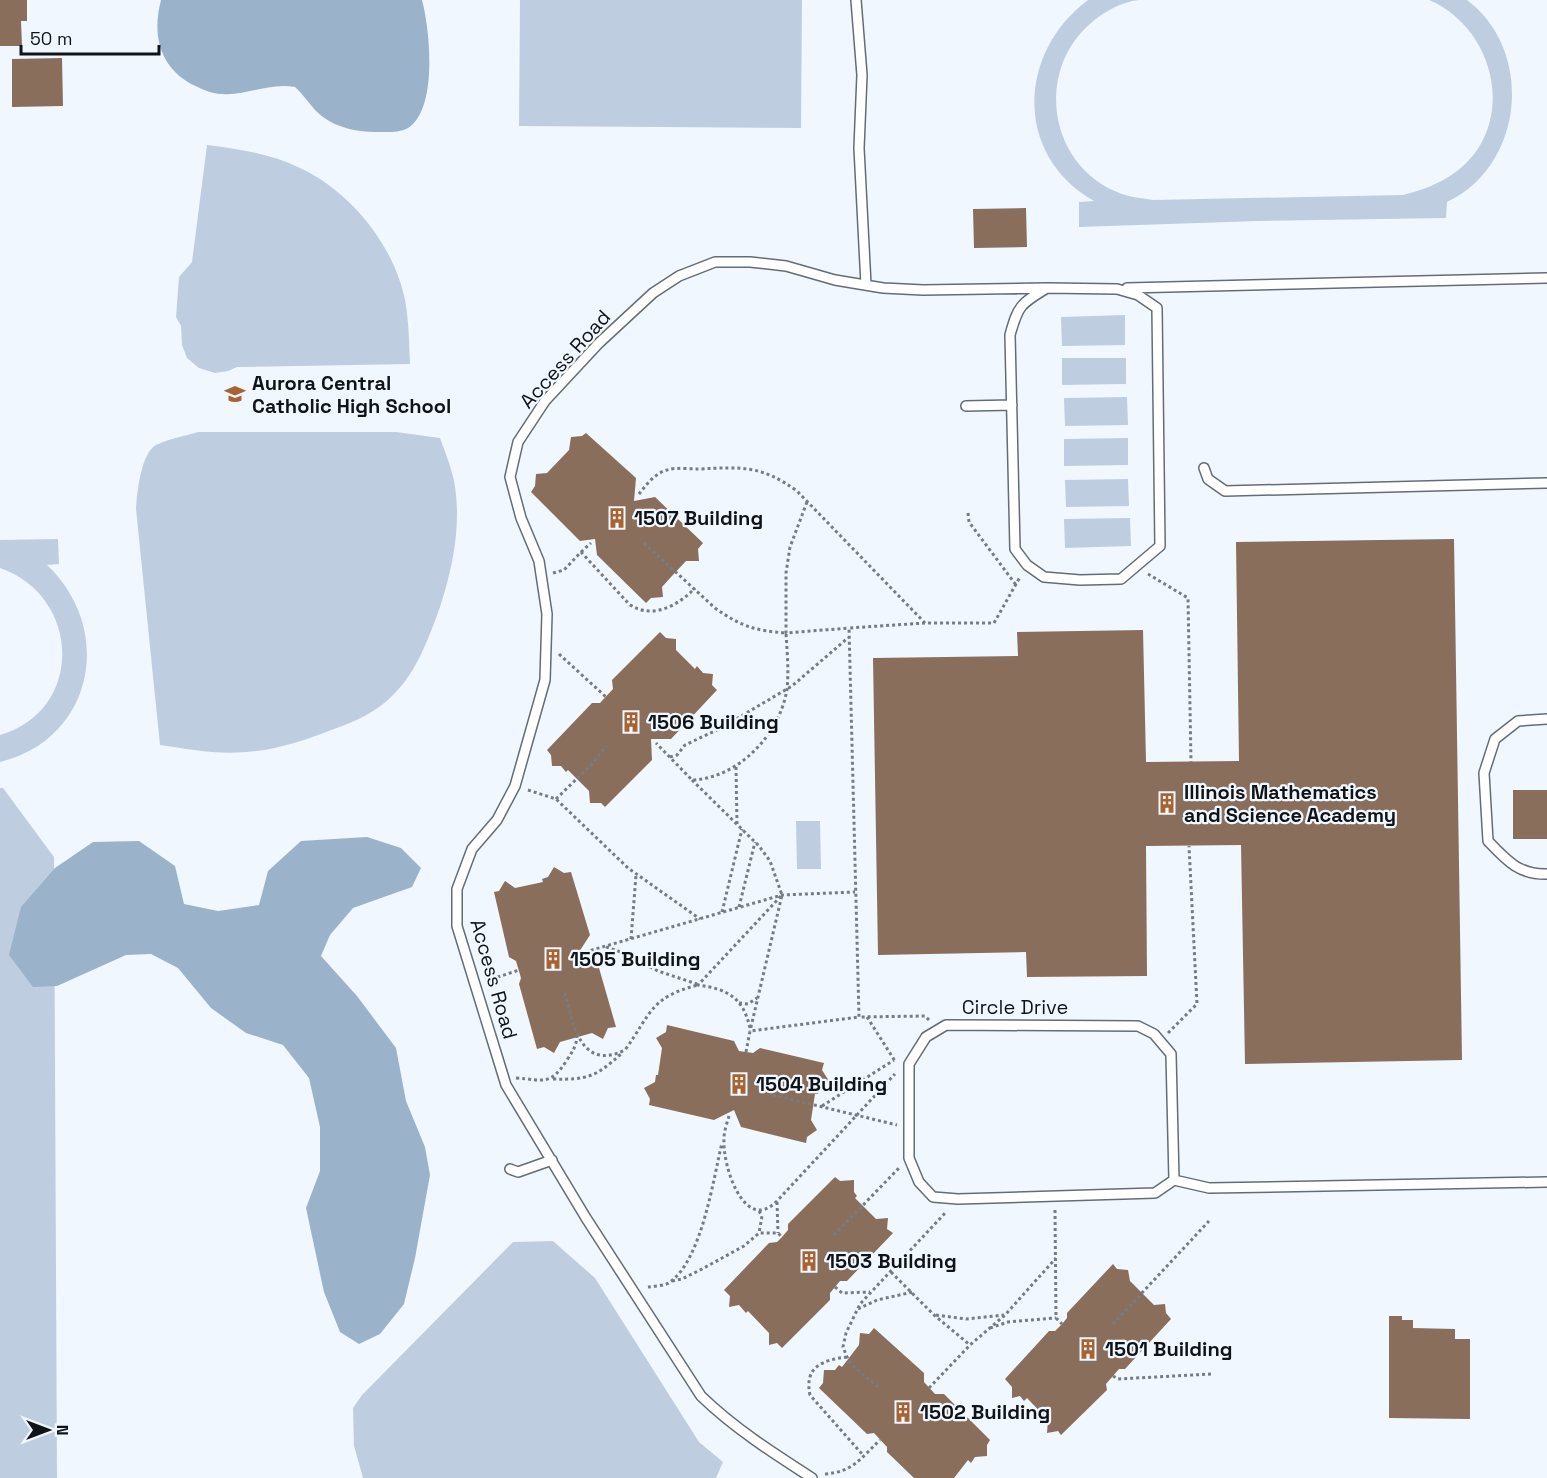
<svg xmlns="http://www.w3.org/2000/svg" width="1547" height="1478" font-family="'Space Grotesk',sans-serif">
<rect width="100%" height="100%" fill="#f0f7fe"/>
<path fill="#becee0" d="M520,0h282l-1,128 -282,-2z
M1088,0h51c-18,2 -36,12 -49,24 -55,48 -41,140 27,168 11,5 24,6 36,8l250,-5c30,-7 59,-21 76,-48 32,-52 5,-124 -50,-147h38c68,51 57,166 -20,202l-1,16 -188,3 -179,6v-25l15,-1c-80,-45 -77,-148 -6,-201z
M207,145c32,4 64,9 93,23 50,23 94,77 105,132 4,21 4,43 5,64l-173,3 -9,4 -13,2 -16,-5 -12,-10 -5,-13 -1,-19 -5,-9 3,-40 13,-15z
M1125,315v30l-63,1 -1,-29z
M1062,358h64v26l-64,1z
M1127,397l1,28 -63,1 -1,-28z
M198,432h198l44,6c5,14 11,28 14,43 8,42 -1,86 -14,126 -11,30 -23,65 -47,88 -16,17 -37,26 -59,34 -28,11 -57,21 -88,23 -28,3 -58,-3 -86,-7l-24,-236c1,-16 5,-56 20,-64 12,-6 29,-9 42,-13z
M1128,438v27l-64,1v-27z
M1128,479l1,27 -63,1 -1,-27z
M1130,518l1,28 -66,2 -1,-29z
M58,539l1,25 -12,1c68,64 47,174 -47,197v-27c85,-25 81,-139 0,-167v-28z
M0,788h3l51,69 3,621h-57z
M796,821h24l1,48h-24z
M553,1241l42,37 104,164 24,20 -7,16h-353l-9,-32 -1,-38 9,-13 151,-153z"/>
<path fill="#9bb2cb" d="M161,0h261c8,30 16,109 -14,128 -9,5 -21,4 -32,4 -17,0 -39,-4 -53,-15 -10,-7 -18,-21 -28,-30 -26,-5 -48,9 -73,7 -11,0 -22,-6 -31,-10 -32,-18 -39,-50 -30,-84z
M367,837l34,11 20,20 -9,19 -59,21 -23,27 -9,21 36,40 39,52 10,53 19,46 5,28 -15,83 -11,46 -24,30 -21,10 -19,-12 -16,-40 -18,-84 14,-37v-44l-11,-49 -26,-33 -37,-12 -35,-25 -33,-40 -27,-14 -25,1 -69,31 -24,1 -24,-32 12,-48 34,-39 38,-26 46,-1 36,25 9,38 34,7 41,-6 9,-34 33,-30z"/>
<path fill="#896e5c" d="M0,0h27v21h-6l1,25h-22z
M62,58l1,48 -51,1v-48z
M1026,208l1,39 -53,1 -1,-39z
M586,433l50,45 -2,23 21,-4 48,46 -5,6 1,12h-13l-15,16 -9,10 1,10 -12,1 -5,5 -49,-48 -2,-16 -15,2 -49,-49 4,-6 1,-12 11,-1 22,-23 2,-13 11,-1z
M1454,539l8,521 -217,4 -4,-219 -95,1 1,130 -120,1 -1,-25 -148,3 -5,-297 145,-2 -1,-24 126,-2 3,132 93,-1 -3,-219z
M660,632l6,6 10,1v11l19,19 2,-3 6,7 10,1 -1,11 5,5 -46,49h-20l1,21 -47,47 -4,-4h-11l-1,-12 -21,-21 -2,2 -5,-6h-9l-1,-11 -4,-5 45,-47h8l13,-14 -1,-9z
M1513,790h34v49h-34z
M554,867l10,6 7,-1 19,63 -11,17 18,9 19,66 -8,1 -5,11 -11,-6 -32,9 -6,11 -10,-6 -7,2 -18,-65 2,-6 -5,-17 -7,-4 -15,-65 5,-1 6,-10 10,7 28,-6 -1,-3 6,-2z
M667,1025l67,16 5,10 14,2 7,-5 64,15 -2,7 7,11 -10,7 -1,6h-3l-4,26 6,10 -10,7 -1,6 -65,-16 -7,-17 -20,10 -65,-15 1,-6 -6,-11 11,-6 1,-7h2l4,-27 -6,-10 10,-6z
M835,1177l5,4 14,-1v12l3,4 -2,2 21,21 12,-1 -1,11 6,4 -46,48h-7l-10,12v7l-48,48 -5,-5 -8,2v-12l-21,-22 -2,2 -7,-8 -10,2 1,-11 -6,-6 45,-47 8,-1 5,-5 6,-7v-6z
M1113,1264l4,5 11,1 2,11 24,24 11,-1 1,9 5,6 -46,50h-6l-13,15 1,6 -46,45 -3,-4 -11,2 1,-13 -21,-22 -3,3 -4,-5 -8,2v-11l-7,-8 44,-48h6l7,-7 5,-6v-5z
M1389,1316h13v4h11v8l42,1v10h15v80l-81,-1z
M874,1328l50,45v9l11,12h9l46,46 -3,5v11l-12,1 -4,6 -3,-3 -14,18h-40l-27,-26v-5l-13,-14 -7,1 -48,-46 4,-5 1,-13h11l4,-5 3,2 17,-22 1,-12 9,1z"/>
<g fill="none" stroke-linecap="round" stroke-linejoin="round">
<g stroke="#636d77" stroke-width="12">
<path id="service" d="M856,0l6,75 -3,73 7,137
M1047,288l70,1 21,6 19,13 3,238 -39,33 -41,1 -36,-3 -17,-12 -12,-16 -5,-214c8,-29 10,-31 37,-47z
M1127,288l420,-10
M966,406l46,-1
M1204,468l4,11 17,12 322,-8
M1547,719l-29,2 -23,18 -11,34 4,68c18,19 31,34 59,33
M946,1025l192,1 16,8 17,20 3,126 -19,13 -197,6 -25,-2 -14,-15 -10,-24v-94l17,-27z
M510,1169l8,3 34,-12
M1174,1180l35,8 338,-6
M812,1478c-39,-25 -78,-50 -111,-82l-115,-178 -80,-133 -49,-159v-37l15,-40 25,-29 18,-34 30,-106 2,-66 -8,-53 -18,-43 -11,-41 8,-35 27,-41 54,-58 54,-50 26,-17 36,-14h35l36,4 49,14 48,8 40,2 124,-2"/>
</g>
<path stroke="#777c82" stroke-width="3" stroke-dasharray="3 3" stroke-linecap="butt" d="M639,494c7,-9 16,-21 28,-24 9,-3 22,-1 32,-1 43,-2 62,-4 98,22l128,132
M807,502l-17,45 -4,26v60l63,-5
M968,513l1,9 47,63
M644,543l71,65c25,18 41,23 71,25 1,18 3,38 1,56 -7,45 -48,89 -95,91l-36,-37
M581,552l10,-9
M553,573l11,-3 17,-18 48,52c22,16 49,2 66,-16
M1148,574l40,24 3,164
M559,654l47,43
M670,757l7,-2 8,-10 36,-17 71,-42 57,-49
M736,767l1,57
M692,780l67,66 11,15 12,34 -32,136
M528,790l28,9 72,69 72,51
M556,799l37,-36 13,-17
M739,907l16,-65
M722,912l20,-83
M631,939l5,-64
M606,947l12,4 40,20 39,13
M585,952l197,-57 73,-3
M486,981l33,-11
M565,993c8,30 15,79 60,57 26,-36 25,-53 73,-65
M739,1003l9,1 9,-6
M867,1017l28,44
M929,1020l-4,-4 -66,1 -10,-389 76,-5h69l26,-46
M750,1028c-7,-31 -23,-39 -52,-43l83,-89
M1168,1033l29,-29 -8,-158
M746,1052l4,-21 109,-14
M516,1078c29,2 34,8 51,-18 5,-8 9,-13 10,-23
M553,1079c34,1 43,-2 69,-26
M773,1095l124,30
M822,1106l72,-46
M729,1116c-2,7 -5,15 -5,23 -2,25 20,96 53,62l118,-127
M777,1202l1,31
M1055,1210l1,108 6,6
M759,1211l3,5 -3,17
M834,1235l65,-67
M891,1272l43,43 36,30
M672,1281l10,-2 20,-10 42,-23 15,-13h19l4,4
M648,1287c7,-1 17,-1 22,-5 32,-23 43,-102 52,-139
M835,1287l7,6 28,-1
M858,1309l19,-9 36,-8
M936,1315l30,4 38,-4
M1113,1324l96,-103
M990,1328l18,-6 48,-4
M847,1357c-25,3 -43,10 -37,38l53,60
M1113,1376l5,3 93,-5
M878,1387l-26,-22 -5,-8 -4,-10 3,-14 14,-29 87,-93
M929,1388l41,-43 35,-30 51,-57
M825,1474c28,-2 36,-16 55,-34"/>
<use href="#service" stroke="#fff" stroke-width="9"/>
</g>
<defs>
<g id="school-bare" transform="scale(1.62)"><path d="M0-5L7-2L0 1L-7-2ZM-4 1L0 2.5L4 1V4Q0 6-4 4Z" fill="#a76332" stroke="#f0f7fe" stroke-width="2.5" paint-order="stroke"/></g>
<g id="building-bare" transform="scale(1.62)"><path d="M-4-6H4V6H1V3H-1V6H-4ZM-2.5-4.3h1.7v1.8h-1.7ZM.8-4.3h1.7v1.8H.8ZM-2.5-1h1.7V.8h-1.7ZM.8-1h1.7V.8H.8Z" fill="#a76332" stroke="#f0f7fe" stroke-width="2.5" paint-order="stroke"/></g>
</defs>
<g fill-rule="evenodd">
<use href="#school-bare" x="235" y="394"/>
<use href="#building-bare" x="617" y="518"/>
<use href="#building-bare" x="631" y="722"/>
<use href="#building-bare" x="1167" y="803"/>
<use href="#building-bare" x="553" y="959"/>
<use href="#building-bare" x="739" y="1084"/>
<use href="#building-bare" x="809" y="1261"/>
<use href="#building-bare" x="1088" y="1349"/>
<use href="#building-bare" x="903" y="1412"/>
</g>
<g text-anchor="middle" stroke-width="4.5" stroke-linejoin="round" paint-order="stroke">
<g font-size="20" fill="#101418" stroke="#f0f7fe">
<text transform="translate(565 359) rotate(-48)" y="7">Access Road</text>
<text transform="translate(494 979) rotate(74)" y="7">Access Road</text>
<text x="1015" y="1014">Circle Drive</text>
</g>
<g font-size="20" font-weight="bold" fill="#101418" stroke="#f0f7fe" text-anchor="start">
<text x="252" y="390">Aurora Central<tspan x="252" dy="23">Catholic High School</tspan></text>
<text x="634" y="525">1507 Building</text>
<text x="648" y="729">1506 Building</text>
<text x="1184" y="799">Illinois Mathematics<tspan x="1184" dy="23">and Science Academy</tspan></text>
<text x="570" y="966">1505 Building</text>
<text x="756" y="1091">1504 Building</text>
<text x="826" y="1268">1503 Building</text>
<text x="1105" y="1356">1501 Building</text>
<text x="920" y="1419">1502 Building</text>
</g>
</g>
<g transform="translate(48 1430) rotate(90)" stroke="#f0f7fe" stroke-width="4.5" paint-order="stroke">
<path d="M0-4.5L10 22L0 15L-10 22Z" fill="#101418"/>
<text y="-9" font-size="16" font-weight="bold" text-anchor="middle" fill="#101418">N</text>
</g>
<path d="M21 45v9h138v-9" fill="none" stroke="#101418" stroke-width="3"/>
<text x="30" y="45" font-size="18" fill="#101418" stroke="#f0f7fe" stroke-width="4.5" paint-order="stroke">50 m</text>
</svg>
